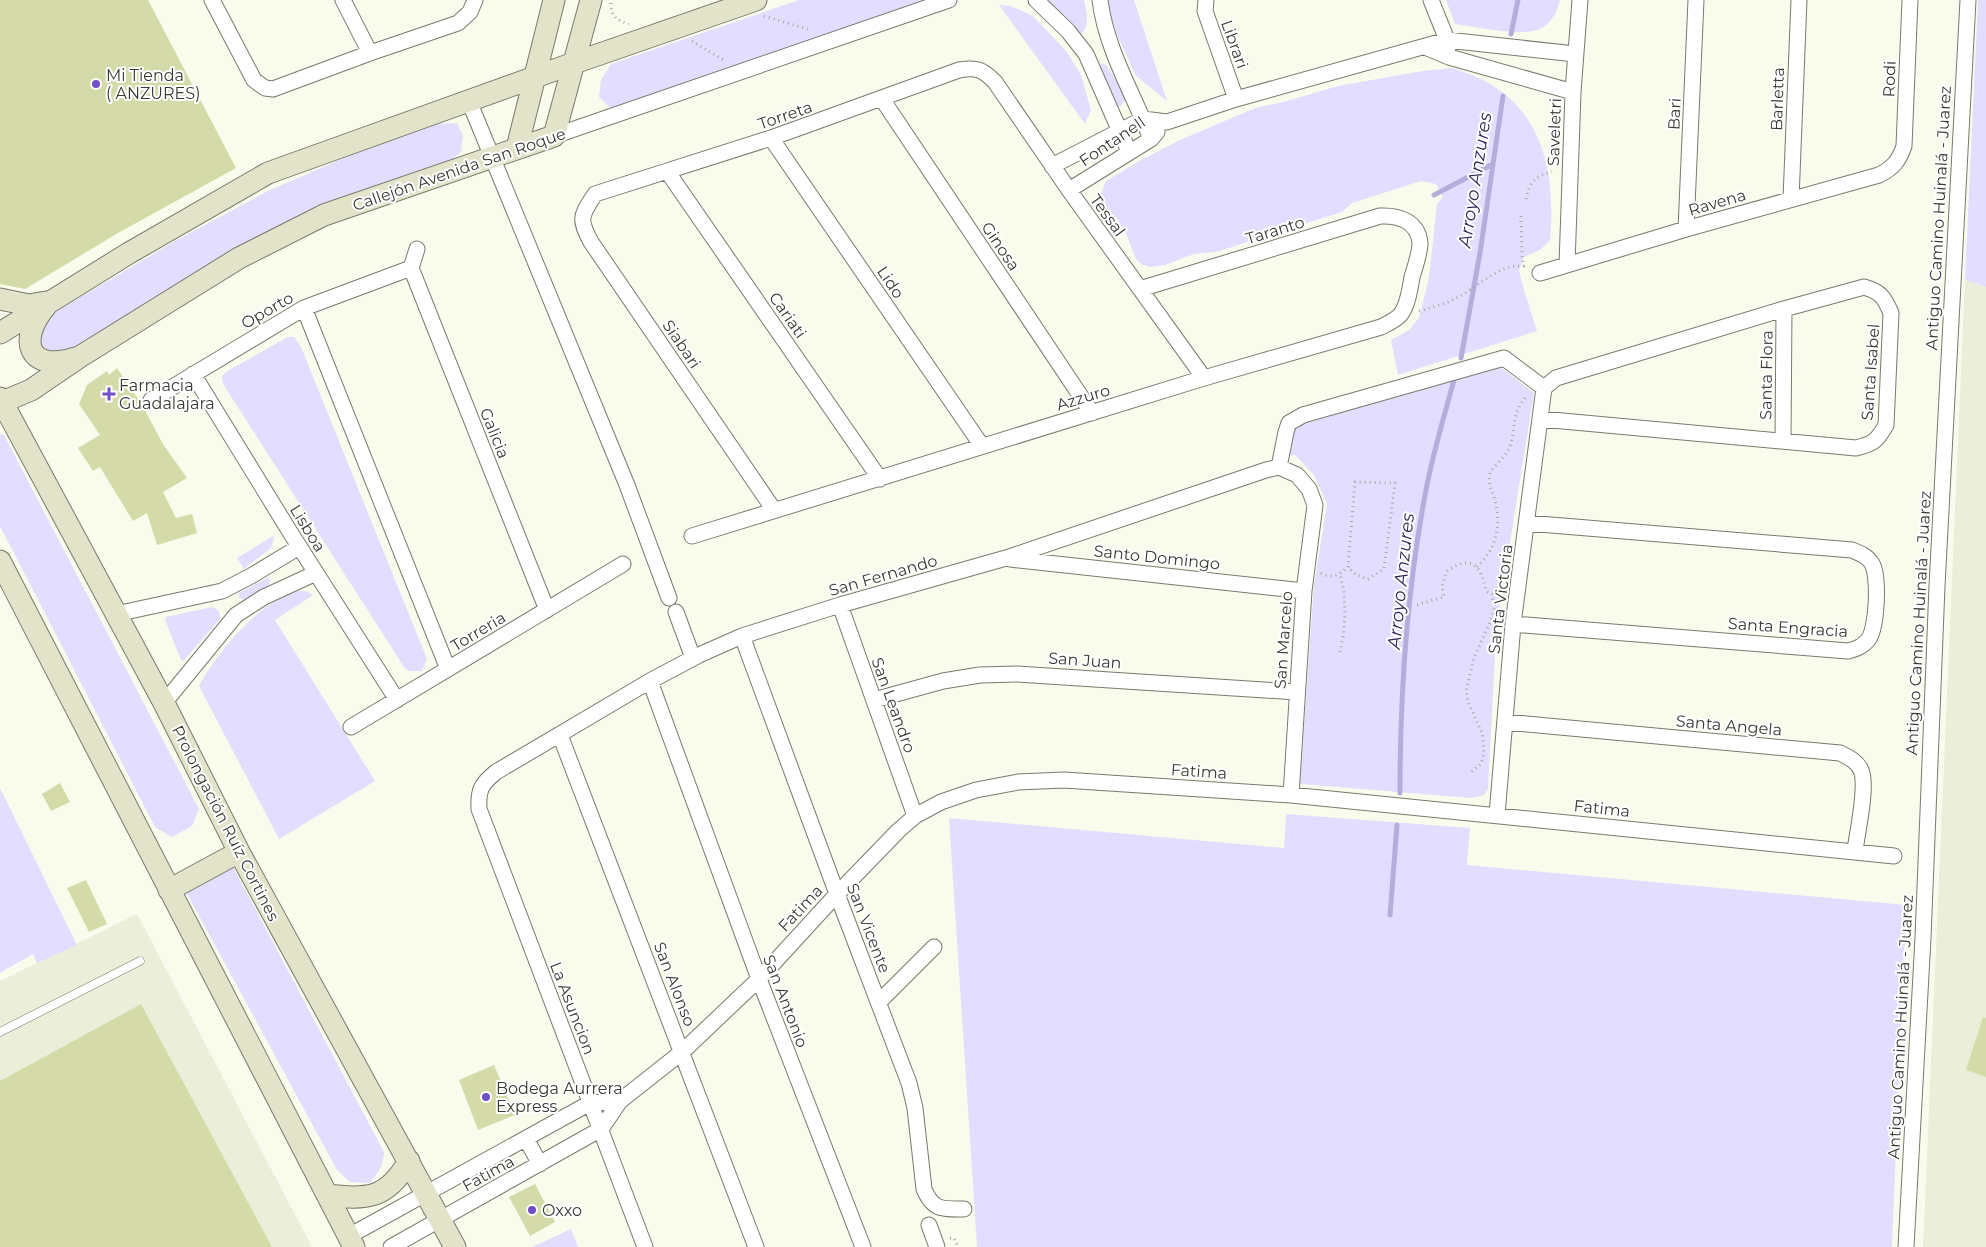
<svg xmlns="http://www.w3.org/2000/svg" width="1986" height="1247" font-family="Montserrat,sans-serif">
<rect width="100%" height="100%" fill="#f9fbec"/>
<path fill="#ebeed9" d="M1965,280l21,7v960h-63z
M137,914l175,333h-312v-266z"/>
<path fill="#e3deff" d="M799,0h128l-316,109 -12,-12 2,-17 10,-16z
M1044,0h40c3,13 6,24 -3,35z
M1107,0h27l33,101 -31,-25 -20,-43z
M1446,0h114c-3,13 -10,26 -23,30 -21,6 -60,-3 -82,-6z
M1978,0h8v287l-21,-7z
M999,5l12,1 22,10 34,36 14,23 10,35 -6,14z
M1101,63l5,2 22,32 -8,10 -8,-2 -13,-37z
M1451,68c86,23 106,92 99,172l-10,10 -16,7 -5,14 5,19 13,41 -139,44 -7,-35 18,-10 10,-12 10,-41 8,-73 6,-7 -7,-13 -15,-3 -69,22 -10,9 -126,40 -22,2 -29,11 -16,2 -8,-3 -5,-5 -11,-28 -9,-14 -16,-13 1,-10 5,-13 35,-21 41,-21 76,-32 22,-4 58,-17 85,-15z
M457,123l6,12 -2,17 -12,10 -384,192 -19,-1 -5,-8 -3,-14 9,-14 128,-76 93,-50 122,-53 44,-14z
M288,337h6l7,10 126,312 -5,12h-14l-4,-4 -181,-283 -1,-8 7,-6z
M1499,366l35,27 -35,218 -4,45 -7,133 -4,6 -13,3 -171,-14 14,-199 13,-81 -13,-29 -19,-20 -8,1 7,-31 34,-14 5,4 111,-34z
M0,434l4,1 195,374 -7,17 -20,11 -17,-10 -155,-301z
M273,536l1,2 -3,10 -27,21 -7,-11z
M269,577l1,3 -1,5 -25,15 -5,-2v-5z
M295,591h11l7,4 -38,25 100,161 -96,58 -80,-153c18,-34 59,-82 96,-95z
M212,607c6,2 9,5 8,12l-33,38 -4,4 -2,-1 -16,-40 1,-3z
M0,788l77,157 -40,18 -4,-9 -33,19z
M1286,814l184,14 -3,37 439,40 -14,342h-915l-28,-429 335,30z
M232,865l152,287c-1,14 -5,21 -15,31l-19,-1 -13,-12 -152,-280z
M571,1229l7,18h-46z"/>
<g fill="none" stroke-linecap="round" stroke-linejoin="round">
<path stroke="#b5addc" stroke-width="5" d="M1511,34l7,-34
M1434,195l59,-31
M1461,358l19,-105 23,-157
M1400,793c0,-101 7,-204 26,-303 7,-38 19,-76 29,-114
M1390,915l7,-90"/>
</g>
<path fill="#d5dba8" d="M0,0h148l88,168 -118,65 -93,56 -25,-5z
M117,368l25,37 21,39 24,34 -24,14 13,26 16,-4 5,19 -40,12 -10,-32 -14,8 -33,-54 -7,4 -15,-23 22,-13 -21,-31 8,-19 20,-14 2,4z
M60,783l10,19 -19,9 -9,-17z
M86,880l21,44 -18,8 -22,-44z
M141,1004l131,243h-272v-166z
M1983,1017l3,1v59l-20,-7z
M494,1065l21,50 -37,15 -19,-50z
M535,1184l20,38 -25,14 -21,-39z"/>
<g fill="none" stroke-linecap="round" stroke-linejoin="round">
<g stroke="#797a6d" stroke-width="9">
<path id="lane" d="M0,1032l140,-71"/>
</g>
<g stroke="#797a6d" stroke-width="17">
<path id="street" d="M212,0l42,80 11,8 8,1 97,-36 88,-30 12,-11 5,-12
M343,0l27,53
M1036,0l32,31 18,23 43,98
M1100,0c6,49 33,93 51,139
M1206,0l-1,11 31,88
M1431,0l16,40 1,8
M1425,47l24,10 124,35
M882,99l210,314
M469,101l158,384 42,113
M554,136l395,-136
M771,138l211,308
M1052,166l91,-47 24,3 69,-23 211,-59 128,14
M667,171l213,308
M1069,190l82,-51 6,-7
M1791,199l8,-199
M1686,229l10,-229
M1567,265l6,-173 7,-92
M411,268l136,342
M411,268l6,-19
M1540,273l146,-44 193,-54c14,-7 20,-14 25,-29l6,-146
M304,308l144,361
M193,374l97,158 107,168
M151,400l153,-92 107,-40
M1541,419l315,29c17,-4 21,-7 30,-23l5,-112c-7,-16 -10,-21 -27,-26l-80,22 -228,69 -12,10
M1783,441l1,-132
M1279,467l7,-35 3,-9 14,-8 201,-57 40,30
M774,510l-183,-268c-13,-24 -10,-26 4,-48l176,-56 188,-68c18,-3 23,-1 36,12l74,108 135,188
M692,536l512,-158 177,-51c8,-4 15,-7 20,-13 7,-10 9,-25 11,-37 3,-10 8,-24 8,-34 -2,-22 -22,-28 -40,-27l-240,73
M1010,559l294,32
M840,605l75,211
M676,612l17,46
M116,614l106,-23 29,-15 48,-29
M1513,624l335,27c8,-2 14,-4 20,-11 9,-11 12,-66 3,-78 -5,-7 -12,-9 -19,-12l-325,-27
M742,636l95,258 72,189 6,25 9,81c9,22 19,20 40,20
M650,681l109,298 104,268
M874,700l69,-19 37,-6 37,-1 280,18
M164,703l72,-88 28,-18 52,-24
M1506,722l334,31c8,4 17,8 21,17 7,16 -4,63 -6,81
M351,727l272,-163
M560,735l196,512
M1497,815l16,-191 31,-236
M879,1002l55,-55
M526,1139l14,25
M929,1225l8,22
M349,1236l241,-133 30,-2
M391,1247l210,-118 19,-28 62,-49 77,-73 78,-85 61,-63 17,-15 26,-14 35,-12 42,-8 46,-2 227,15 603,61
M645,1247l-166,-438c-1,-19 2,-25 17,-37l154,-91 49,-26 43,-19 98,-31 166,-47 260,-88 13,-3 18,8 12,14 6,16 -11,86 -13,204
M1906,1247l17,-309 14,-352 31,-586"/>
</g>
<g stroke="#797a6d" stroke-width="23">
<path id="secondary" d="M517,148l37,-148
M0,299l29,6 17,-3
M46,306c-29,34 -18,67 29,52
M0,333l129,-80 139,-80 306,-110 182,-63
M0,398l164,305 75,149 216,395
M0,403l31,-13 50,-34 158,-98 85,-43 230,-79 37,-136
M0,561l354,686
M169,890l70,-38
M327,1195c40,5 60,4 82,-34"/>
</g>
<path stroke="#a7a89d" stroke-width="3" stroke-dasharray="1 4" stroke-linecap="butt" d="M611,3c0,13 5,17 18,21
M764,16l47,14
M692,41l33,20
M1526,199c3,-16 10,-24 26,-27
M1419,311c15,-4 30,-8 43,-16 20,-12 38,-31 62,-29l-2,-8 -1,-42
M1477,567c18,-17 24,-38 19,-63 -2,-9 -9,-20 -6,-30 3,-9 17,-17 20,-28 7,-21 0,-31 17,-50
M1321,573c11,6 18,2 27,-6l7,-85 40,1 -11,86 -16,10 -12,-4 -8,-8
M1417,605l27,-8 -2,-10 4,-15c24,-18 35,-8 40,19l6,3 2,15 -4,13 -16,36 -8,33 3,13 13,29 2,20 -3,11 -11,9
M1340,652c6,-26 7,-52 0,-78
M950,1238h4l4,9"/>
<use href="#lane" stroke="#fff" stroke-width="8"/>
<use href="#street" stroke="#fff" stroke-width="15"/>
<use href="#secondary" stroke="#e2e3c9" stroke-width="21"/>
</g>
<g fill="#714ec7" stroke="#fff" stroke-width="2">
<circle cx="96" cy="84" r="5"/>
<path d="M106.5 386.5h5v5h5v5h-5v5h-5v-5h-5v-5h5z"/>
<circle cx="486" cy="1097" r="5"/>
<circle cx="532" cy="1210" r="5"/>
</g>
<g text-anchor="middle" stroke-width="4" stroke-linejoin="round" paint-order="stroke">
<g font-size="16" fill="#393a34" stroke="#fff">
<text transform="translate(1235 44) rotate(70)" y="6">Librari</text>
<text transform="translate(1889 79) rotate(-88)" y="6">Rodi</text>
<text transform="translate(1777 99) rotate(-88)" y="6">Barletta</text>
<text transform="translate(1674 114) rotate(-87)" y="6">Bari</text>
<text transform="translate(785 115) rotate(-19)" y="6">Torreta</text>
<text transform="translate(1554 132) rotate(-88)" y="6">Saveletri</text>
<text transform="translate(1112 141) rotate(-34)" y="6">Fontanell</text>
<text transform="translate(459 169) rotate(-19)" y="6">Callejón Avenida San Roque</text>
<text transform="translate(1717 202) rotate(-16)" y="6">Ravena</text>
<text transform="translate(1108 215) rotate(54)" y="6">Tessal</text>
<text transform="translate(1938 218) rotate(-87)" y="6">Antiguo Camino Huinalá - Juarez</text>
<text transform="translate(1275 230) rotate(-17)" y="6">Taranto</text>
<text transform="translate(1001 246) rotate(56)" y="6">Ginosa</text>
<text transform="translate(891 282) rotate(56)" y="6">Lido</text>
<text transform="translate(267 310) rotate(-30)" y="6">Oporto</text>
<text transform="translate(788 315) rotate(55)" y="6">Cariati</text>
<text transform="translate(682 344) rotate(56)" y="6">Siabari</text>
<text transform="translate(1870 372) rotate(-86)" y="6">Santa Isabel</text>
<text transform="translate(1766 375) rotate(-89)" y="6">Santa Flora</text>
<text transform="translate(1083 397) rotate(-17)" y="6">Azzuro</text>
<text transform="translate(495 433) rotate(68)" y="6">Galicia</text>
<text transform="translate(308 528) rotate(58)" y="6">Lisboa</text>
<text transform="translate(1157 557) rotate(6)" y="6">Santo Domingo</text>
<text transform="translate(883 575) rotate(-16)" y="6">San Fernando</text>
<text transform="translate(1500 599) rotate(-83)" y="6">Santa Victoria</text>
<text transform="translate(1918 623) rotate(-87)" y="6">Antiguo Camino Huinalá - Juarez</text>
<text transform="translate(1788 627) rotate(4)" y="6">Santa Engracia</text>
<text transform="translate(478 631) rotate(-31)" y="6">Torreria</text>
<text transform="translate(1283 640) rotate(-86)" y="6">San Marcelo</text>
<text transform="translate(1085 660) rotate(4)" y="6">San Juan</text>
<text transform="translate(894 705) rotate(70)" y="6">San Leandro</text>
<text transform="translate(1729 725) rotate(5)" y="6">Santa Angela</text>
<text transform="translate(1199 771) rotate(4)" y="6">Fatima</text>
<text transform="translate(1602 808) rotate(6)" y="6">Fatima</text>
<text transform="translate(226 823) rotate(63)" y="6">Prolongación Ruíz Cortines</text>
<text transform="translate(800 908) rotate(-47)" y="6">Fatima</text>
<text transform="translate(869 928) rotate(69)" y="6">San Vicente</text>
<text transform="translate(675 984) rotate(69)" y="6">San Alonso</text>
<text transform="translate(786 1001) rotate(69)" y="6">San Antonio</text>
<text transform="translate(573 1008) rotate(69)" y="6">La Asuncion</text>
<text transform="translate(1900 1027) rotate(-87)" y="6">Antiguo Camino Huinalá - Juarez</text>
<text transform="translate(488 1173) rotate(-29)" y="6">Fatima</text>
</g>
<g font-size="16" fill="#393a34" stroke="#fff" text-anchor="start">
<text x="106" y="81">Mi Tienda<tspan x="106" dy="18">( ANZURES)</tspan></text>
<text x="119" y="391">Farmacia<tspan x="119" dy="18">Guadalajara</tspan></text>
<text x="496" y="1094">Bodega Aurrera<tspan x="496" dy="18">Express</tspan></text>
<text x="542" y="1216">Oxxo</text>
</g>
<g font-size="18" font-style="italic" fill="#2f1f57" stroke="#fff">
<text transform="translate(1475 180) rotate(-81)" y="6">Arroyo Anzures</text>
<text transform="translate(1401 581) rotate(-84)" y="6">Arroyo Anzures</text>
</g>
</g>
</svg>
